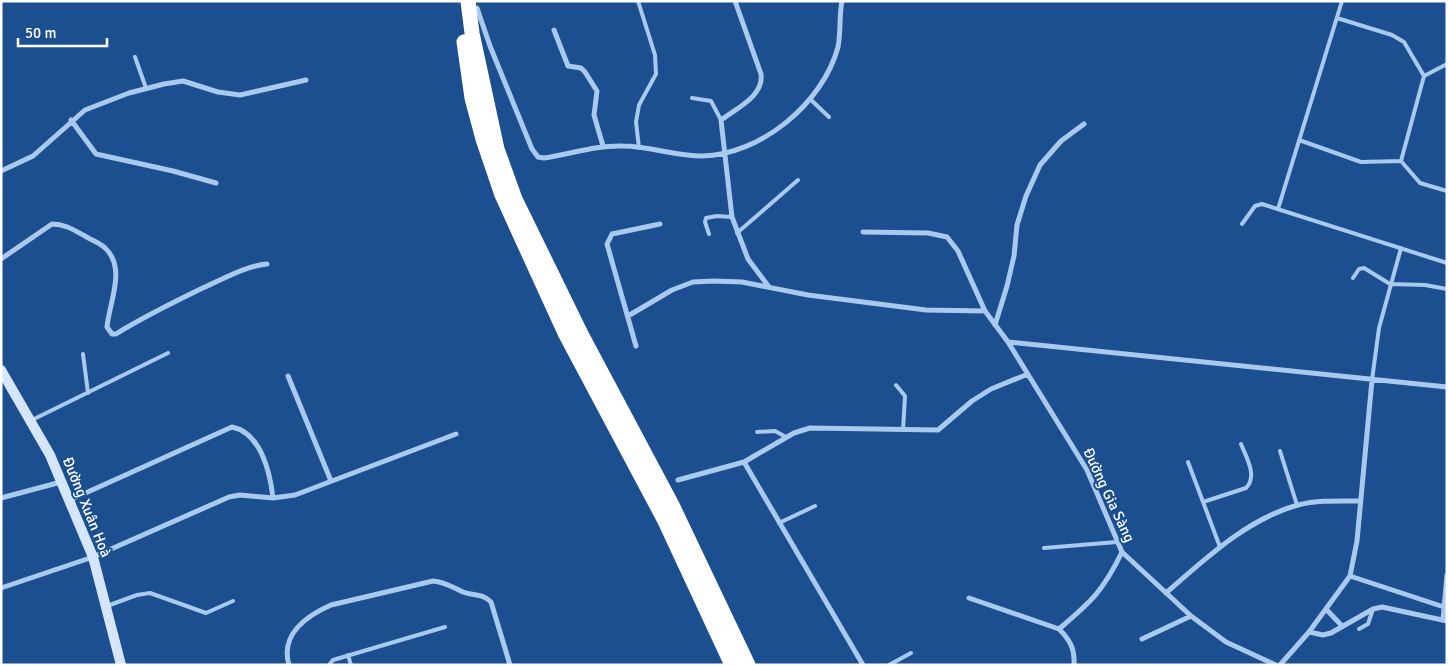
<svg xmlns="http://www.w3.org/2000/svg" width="1448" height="666" font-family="Signika,sans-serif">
<rect width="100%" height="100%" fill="#1b4f8f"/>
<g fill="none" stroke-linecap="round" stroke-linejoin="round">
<path stroke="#a9c9ee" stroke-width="4" d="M638,1l17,54 1,19 -17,31 -3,17 3,26
M1337,18l55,17 12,7 20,34 23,-12
M135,57l11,31
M692,98l19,3 10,19
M810,99l19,18
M1299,140l62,22 40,-1 19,22 27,8
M1401,161l23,-85
M1278,209l64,-208
M1242,224l13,-18 7,-2 185,59
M737,233l61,-53
M709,234l-4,-12 1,-4 11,-2 15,1
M1353,278l6,-9 5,-1 26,16 35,1 22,4
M83,354l5,39
M1372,380l7,-52 22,-80
M896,385l9,11 -2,34
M30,421l138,-68
M757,432l18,-1 11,6
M1280,451l17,54
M1188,462l32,85
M1203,502l43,-14c12,-12 0,-31 -5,-44
M779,523l36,-17
M1044,548l73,-6
M107,606l30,-11 13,-2 56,20 27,-12
M1359,629l9,-5 5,-15
M348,655l3,10
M329,665l4,-5 112,-33
M889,665l22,-12"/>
<path stroke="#a9c9ee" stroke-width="5" d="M735,1l26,73c3,22 -24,34 -40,46l11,97 16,42 21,28
M477,8l13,38 42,103 6,8 6,1c27,-4 52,-13 79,-12 26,0 52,10 79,10 59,-1 121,-53 136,-109 3,-15 1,-31 4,-46
M554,30l14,36 13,2 4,4 12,19 -3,24 9,31
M71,120l25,34 77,17 43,12
M1,171l32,-15 52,-46 44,-17 35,-9 19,-3 35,11 22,3 66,-15
M863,232l65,1 19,4 11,14 27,60 23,31 79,128 35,82 69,64 35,26 50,23
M1,259l51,-35c13,0 22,6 33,12 6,4 15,7 20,12 22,20 4,55 2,79l5,7h4c29,-18 58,-32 89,-47 20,-9 41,-21 62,-23
M628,316l44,-26 21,-8 21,-1 28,1 66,13 118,15 59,1
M995,325l12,-39 7,-30 3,-31 9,-29 14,-31 21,-24 23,-17
M1008,342l439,45
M636,346l-29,-102 5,-10 48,-10
M288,376l43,105
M744,462l119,203
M678,480l66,-18 50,-29 16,-5 128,2 34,-29 19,-12 37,-15
M1,498l60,-16
M70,500l162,-73c29,6 38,45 41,71
M1350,576l94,31
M1,588l92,-31 136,-60 11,-2 33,3 22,-3 161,-61
M1166,593c39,-34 81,-74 132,-88 20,-5 41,-4 61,-4
M969,598l90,31c11,11 16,20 15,36
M1326,609l16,17
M1443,620l4,-45
M1059,629c33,-28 44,-38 63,-77
M1309,632l14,3 8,-2 42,-24 9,-2 65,14
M1142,639l49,-23
M289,665c-9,-30 17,-49 42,-60l102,-24c12,1 19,6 30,11 11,4 19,1 28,10l19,63
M1280,665l29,-33 41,-56 7,-35 15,-161"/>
<path stroke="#d6e6fa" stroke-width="10" d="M1,370l49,85 43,102 28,108"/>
<path stroke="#fff" stroke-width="15" d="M468,1l4,32 25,116 18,50 66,135 91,171 76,160
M464,42l8,56 11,41 19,56 63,138 100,188 67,144"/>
</g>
<g text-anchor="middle" stroke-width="4" stroke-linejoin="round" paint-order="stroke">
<g font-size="15" fill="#fff" stroke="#1b4f8f">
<text transform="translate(1109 495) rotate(65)" y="5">Đường Gia Sàng</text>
<text transform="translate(87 507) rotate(68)" y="5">Đường Xuân Hoà</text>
</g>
</g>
<rect width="1448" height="666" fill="none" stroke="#ffffff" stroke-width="5"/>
<path d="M18 38v8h89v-8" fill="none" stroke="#ffffff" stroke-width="2.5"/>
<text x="25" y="38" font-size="15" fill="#ffffff" stroke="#1b4f8f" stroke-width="4" paint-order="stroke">50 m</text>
</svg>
